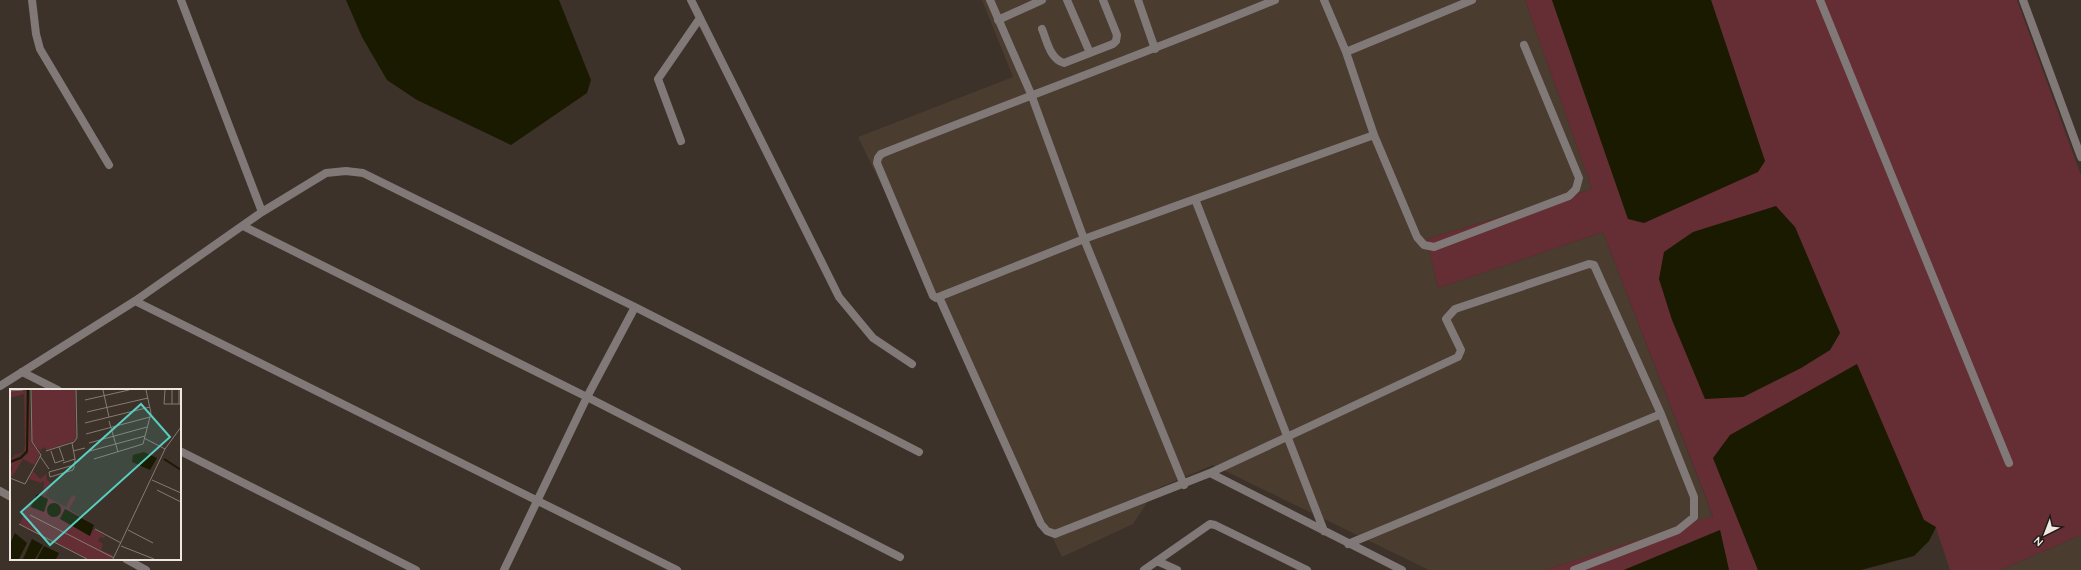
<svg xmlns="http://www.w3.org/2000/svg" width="2081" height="570" font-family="Quicksand,sans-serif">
<rect width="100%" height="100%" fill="#3c3229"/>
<path fill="#4a3c2f" d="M982,0h543l67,189 -165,50 11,49 165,-56 110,285 -168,53h-116l-216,-105 -57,24 -23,35 -71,33 -204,-420 155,-60z
M2081,535v35h-81z"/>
<path fill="#652d34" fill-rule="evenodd" d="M1525,0h27l76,219 137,-58 -54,-161h306l64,175v360l-81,35h-50l-14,-42 -12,-8 -211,-62 45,112h-29l-9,-40 -96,40h-79l168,-54 -110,-284 -165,56 -11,-49 165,-50zM1795,227l45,106 -10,17 -29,18 -57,29z"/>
<path fill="#191a00" d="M346,0h213l32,80 -4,13 -76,52 -94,-45 -30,-20 -25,-43z
M1552,0h159l54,161 -7,11 -114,51 -16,-4z
M1776,206l19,21 45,106 -10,17 -29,18 -58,29 -38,2 -33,-79 -13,-41 5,-27 29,-20z
M1857,364l67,156 12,7 -7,14 -15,15 -53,14h-103l-45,-112 17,-23z
M1720,530l9,40h-105z"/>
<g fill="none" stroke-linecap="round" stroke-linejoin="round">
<path stroke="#807977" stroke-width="8" d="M32,0l4,34 4,15 69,116
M691,0l148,297 34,41 39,26
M990,0l41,94 53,145 100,246
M1067,0l23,53
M1138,0l17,49
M1324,0l22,52 28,83 -179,64 129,332
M998,20l44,-20
M1042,29c5,12 8,30 22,34l49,-19 3,-3 1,-6 -14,-35
M1346,52l126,-52
M1374,135l43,102 7,8 10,2 135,-51 7,-7 3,-11 -55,-133
M681,141l-23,-62 42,-61
M1195,199l-111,40 -148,59 -3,-2 -56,-133 1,-5 3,-4c131,-52 263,-100 394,-154
M939,297l102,227 6,7 8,3 155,-61 192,97
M1210,473l248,-116 3,-7 -15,-31 9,-10 134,-45 5,1 67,149 33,83v20l-16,13 -104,40
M1348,544l313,-130"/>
<path stroke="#807977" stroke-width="8" d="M181,0l81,212
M1820,0l189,463
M2023,0l58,157
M243,226l344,171 313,160
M135,301l542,269
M22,372l36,18
M0,386l135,-85 127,-89 64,-39 20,-2 17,2 272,134 284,145
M180,451l236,119
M0,491l11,6
M126,559l20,11
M1157,561l20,9
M504,570l83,-173 48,-90
M1144,570l66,-46 5,1 92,45"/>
</g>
<g transform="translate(10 389)">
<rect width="171" height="171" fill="#3c3229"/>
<path d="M16,1l1,61 -17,10 5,-6 9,-3 1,-9 -1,-49 -14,4v-6zM19,1l2,53 9,11 -6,11 -11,-6 -11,18 -2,-3 3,-6 -3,-4 18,-10zM22,1h43l1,50 -29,10 -4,-3 -2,4 -6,-5 -3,-4zM23,82l7,8 6,-5 1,6 5,4 -7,12 21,11 6,-12 4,2 -7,12 25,16 -29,-16 -5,9 29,18 5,-7 11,7 -1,2 -4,-1 -2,4 5,3 -2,6 12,5 -2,4h-23l-68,-35 7,-19 17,7 4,-12 -11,-6 6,2 1,-15 -3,2 -12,-4z" fill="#652d34"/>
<path d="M134,63l13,6 -7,12 -18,-8 1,-7zM27,105l11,5 -4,13 -13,-5zM37 121a7 7 0 1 1 14 0a7 7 0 1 1-14 0ZM55,120l29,16 -4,11 -30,-17zM5,144l12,10 -8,16h-9v-15zM22,150l11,6 -8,14h-12zM34,157l15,7 -3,6h-19z" fill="#191a00"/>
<path fill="none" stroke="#191a00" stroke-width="2" d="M154,70l17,11M0,73l11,-4 6,-7 1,-61"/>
<path fill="none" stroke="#847b73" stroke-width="1" d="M93,1l6,27M155,1l-1,14h17M0,2l13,-1M75,11l44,-10M162,15v-14M169,15v-14M77,23l61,-14M99,32l9,31M75,34l65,-16M76,45l64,-17M134,49l21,11M62,54l3,16M79,54l58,-16M49,58l5,14M36,62l28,-9 3,-4 -1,-48M41,62l4,12 9,-3M63,62l12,-3M80,62l55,-15M30,67l9,13M84,70l49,-15 8,-31 -5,-23M53,74l12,-4v2l-1,4v3l-1,1v1l-23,7 -1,-5 25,-7M0,89l15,6 16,-29 -9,-13 -1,-52M142,91l29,13M147,101l24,12M20,126l84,43M9,135l68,35M85,140l26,14M118,141l25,13M111,157l33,13M103,170l52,-110 16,-22"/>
<path fill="#57cec1" fill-opacity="0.15" stroke="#57cec1" stroke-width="2" d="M131,15l29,33 -120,108 -29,-33z"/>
<rect width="171" height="171" fill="none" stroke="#efe8e2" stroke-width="2"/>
</g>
<g transform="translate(2045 534) rotate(222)" stroke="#201b17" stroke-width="3" paint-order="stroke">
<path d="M0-3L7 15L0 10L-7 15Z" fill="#efe8e2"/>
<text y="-6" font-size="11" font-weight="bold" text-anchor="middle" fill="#efe8e2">N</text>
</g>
</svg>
